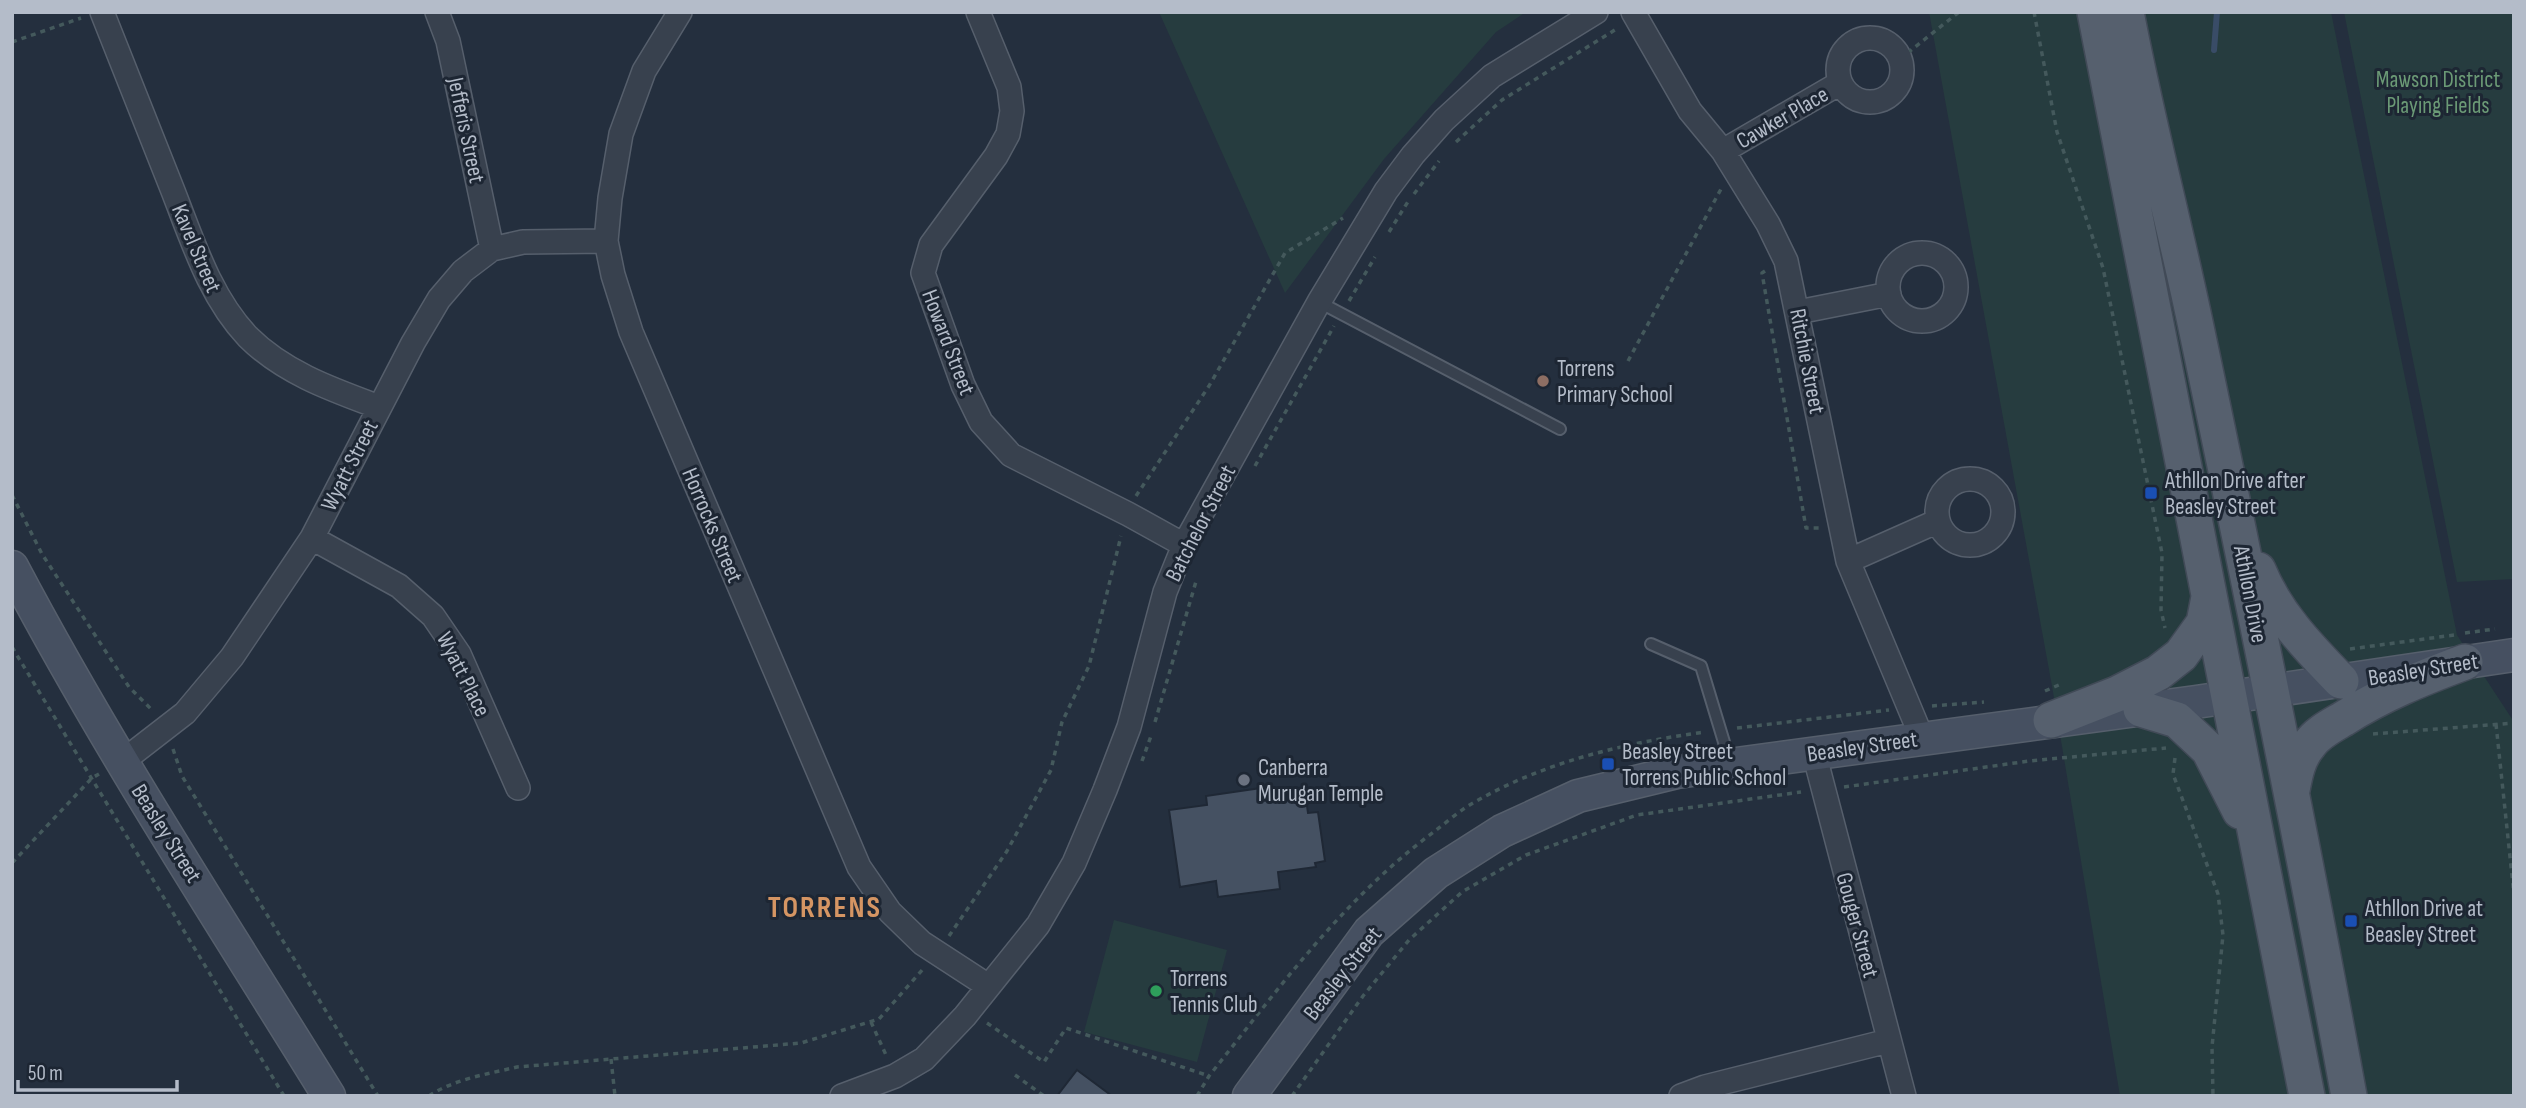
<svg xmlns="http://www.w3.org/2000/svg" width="2526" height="1108" font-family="'Sofia Sans Condensed',sans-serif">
<rect width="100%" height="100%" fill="#242f3e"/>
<path fill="#263c3f" d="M1159,12h367l-30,20 -112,127 -99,134z
M1929,12h402l126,623 57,87v374h-394l-68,-410z
M2344,12h170v567l-57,3z
M1114,920l113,30 -30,112 -113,-30z"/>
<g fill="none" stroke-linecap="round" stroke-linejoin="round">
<path stroke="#394c67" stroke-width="6" d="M2214,50l3,-38"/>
</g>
<path fill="#455162" stroke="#1f2835" stroke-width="2" d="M1268,787l1,9 36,-5 3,22 10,-1 7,49 -10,2 1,4 -38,5 2,17 -62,8 -2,-16 -36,6 -11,-77 38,-5 -1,-9z
M1077,1070l35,26h-55z"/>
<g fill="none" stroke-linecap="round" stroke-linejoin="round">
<g stroke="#565f6c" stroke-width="14">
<path id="lane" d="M1319,302l241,127
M1651,644l50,22 29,96"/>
</g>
<g stroke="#565f6c" stroke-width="26">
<path id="street" d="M102,12c24,60 47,119 71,179 20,51 37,106 75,146 36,36 85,53 131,70
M437,12l11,29 44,208
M680,12l-36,59 -23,63 -11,64 -4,43 7,34 18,57 228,535 31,45 32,31 66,43
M978,12l31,75 3,24 -4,23 -12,22 -65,89 -8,28 40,112 18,37 30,33 117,59 56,31
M1633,12l57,99 33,40 45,73 18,37 62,300 74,177
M1838 70a32 32 0 1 1 64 0a32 32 0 1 1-64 0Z
M1723,151l117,-68
M1888 287a34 34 0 1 1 68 0a34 34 0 1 1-68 0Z
M1798,312l91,-18
M1937 512a33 33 0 1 1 66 0a33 33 0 1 1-66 0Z
M312,538l87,48 34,30 26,38 59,134
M1848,561l90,-40
M1814,753l90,343
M123,761l62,-48 47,-56 80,-119 101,-195 26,-44 24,-28 29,-22 31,-7 83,-1
M842,1096l53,-20 29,-17 41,-43 73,-91 36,-62 31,-73 24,-63 36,-135 19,-47 135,-243 67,-111 27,-36 31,-35 48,-44 104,-64
M1681,1096l24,-9 183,-46"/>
</g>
<g stroke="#565f6c" stroke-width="35">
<path id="secondary" d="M12,567c96,182 209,354 317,529
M1249,1096l120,-164 67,-59 66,-42 76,-35 99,-24 519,-70 318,-47"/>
</g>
<g stroke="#414a57" stroke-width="38">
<path id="primary" d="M2095,12l212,1084
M2126,12c20,106 48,210 70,315 54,256 106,512 153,769
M2258,570c18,44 50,77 83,111
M2141,709l36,11 32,30 31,61
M2051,720l66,-26 41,-21 23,-18 23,-32 5,-26
M2292,790c3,-16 6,-32 17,-45 8,-12 22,-19 34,-26 39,-25 79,-41 122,-57"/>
</g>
<path stroke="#44595c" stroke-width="3.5" stroke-dasharray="5 5" stroke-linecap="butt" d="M2034,12l23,120 46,136 59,285 -1,57 4,18
M12,42l69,-24
M1900,59l59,-47
M1456,142l46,-42 116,-72
M1414,194l25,-33
M1389,232l20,-32
M1765,271l-3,2 44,255h13
M1349,301l26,-44
M1628,361l93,-172
M1255,466l79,-140
M12,495l30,59 87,133 24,24
M1136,496l73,-110 76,-133 58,-35
M2465,633l30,-4
M12,647l272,449
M2350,649l104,-14
M2045,691l16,-7
M1932,706l52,-4
M1155,722l42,-144
M2496,724l18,171
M1737,728l152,-18
M2373,734l141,-11
M173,749l9,27 196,320
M2175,758l-2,16 45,120 5,41 -11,112 1,49
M1142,761l9,-25
M1844,787l185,-26 137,-13
M12,863l80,-85 7,-4
M949,936l58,-85 44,-81 11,-48 27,-56 32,-130
M871,1022l15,33
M987,1023l57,39 22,-34 143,48
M611,1059l4,37
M1015,1075l29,21
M429,1096c25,-17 59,-22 88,-29l284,-24 78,-24 44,-50
M1197,1096l12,-20c71,-89 134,-177 226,-245 12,-9 25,-21 38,-28 71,-41 151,-60 232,-71
M1292,1096l71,-100 46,-56 53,-48 64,-37 111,-40 164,-23"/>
<use href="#lane" stroke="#38414e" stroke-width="10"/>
<use href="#street" stroke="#38414e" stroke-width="23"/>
<use href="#secondary" stroke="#465061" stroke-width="32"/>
<use href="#primary" stroke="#56606e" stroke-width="35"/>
</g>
<circle fill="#8d6e63" stroke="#1d2633" stroke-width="2.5" cx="1543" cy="381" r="7"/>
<g fill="#1a4fb4" stroke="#1d2633" stroke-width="2.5">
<rect x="2144" y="486" width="14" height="14" rx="3.5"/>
<rect x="1601" y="757" width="14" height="14" rx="3.5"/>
<rect x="2344" y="914" width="14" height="14" rx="3.5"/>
</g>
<circle fill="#6b7280" stroke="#1d2633" stroke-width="2.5" cx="1244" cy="780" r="7"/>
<circle fill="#2e9e5b" stroke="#1d2633" stroke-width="2.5" cx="1156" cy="991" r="7"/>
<g text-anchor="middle" stroke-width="6" stroke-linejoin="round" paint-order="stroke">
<g font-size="23" fill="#6b9a76" stroke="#1d2633">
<text x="2438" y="87">Mawson District<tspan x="2438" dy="26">Playing Fields</tspan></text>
</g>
<g font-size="23" fill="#b4bcc9" stroke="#1d2633">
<text transform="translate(1782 117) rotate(-30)" y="8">Cawker Place</text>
<text transform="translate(467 130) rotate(78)" y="8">Jefferis Street</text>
<text transform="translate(197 248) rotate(67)" y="8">Kavel Street</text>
<text transform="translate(949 342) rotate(69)" y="8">Howard Street</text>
<text transform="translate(1808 361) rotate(79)" y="8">Ritchie Street</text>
<text transform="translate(349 465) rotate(-63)" y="8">Wyatt Street</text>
<text transform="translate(1200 523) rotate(-63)" y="8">Batchelor Street</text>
<text transform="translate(713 525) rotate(67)" y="8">Horrocks Street</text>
<text transform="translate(2251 594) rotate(79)" y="8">Athllon Drive</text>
<text transform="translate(2423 669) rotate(-9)" y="8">Beasley Street</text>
<text transform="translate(464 674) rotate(63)" y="8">Wyatt Place</text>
<text transform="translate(1862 746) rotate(-8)" y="8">Beasley Street</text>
<text transform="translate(167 833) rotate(58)" y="8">Beasley Street</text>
<text transform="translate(1858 925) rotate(75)" y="8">Gouger Street</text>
<text transform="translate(1342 973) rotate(-52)" y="8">Beasley Street</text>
</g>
<g font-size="23" fill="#b4bcc9" stroke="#1d2633" text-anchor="start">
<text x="1557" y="376">Torrens<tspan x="1557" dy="26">Primary School</tspan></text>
<text x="2165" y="488">Athllon Drive after<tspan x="2165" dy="26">Beasley Street</tspan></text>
<text x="1622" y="759">Beasley Street<tspan x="1622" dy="26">Torrens Public School</tspan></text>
<text x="1258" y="775">Canberra<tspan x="1258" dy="26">Murugan Temple</tspan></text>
<text x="2365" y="916">Athllon Drive at<tspan x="2365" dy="26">Beasley Street</tspan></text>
<text x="1170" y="986">Torrens<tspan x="1170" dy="26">Tennis Club</tspan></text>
</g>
<g font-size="30" font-weight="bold" letter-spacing="2" fill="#d59563" stroke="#1d2633">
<text x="825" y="917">TORRENS</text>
</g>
</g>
<rect width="2526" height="1108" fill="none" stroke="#b4bcc9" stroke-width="28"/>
<path d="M18 1080v10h159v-10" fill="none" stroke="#b4bcc9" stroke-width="3.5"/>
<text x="28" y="1080" font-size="21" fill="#b4bcc9" stroke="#1d2633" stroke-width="5" paint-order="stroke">50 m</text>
</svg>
